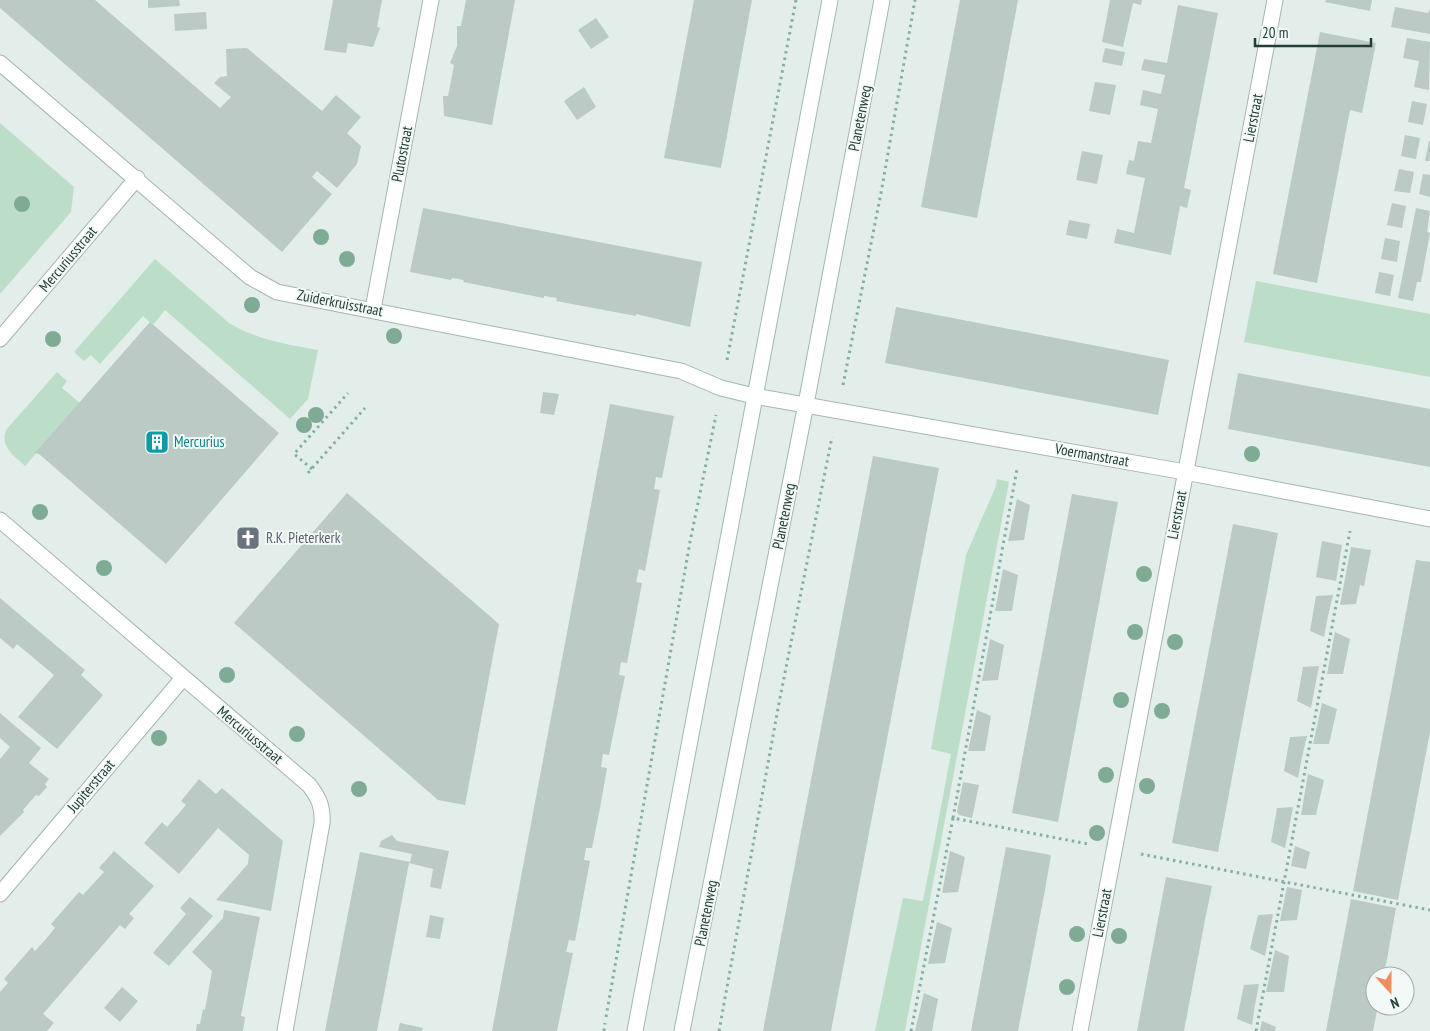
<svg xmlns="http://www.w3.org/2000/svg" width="1430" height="1031" font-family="'PT Sans Narrow',sans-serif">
<rect width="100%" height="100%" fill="#e3ede9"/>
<path fill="#bcdec8" d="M0,123l74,64 -3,25 -71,82z
M155,259l74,64c28,17 57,21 89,27l-10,49 -18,20 -125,-109 -12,15 -10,-9 -43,48 -9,-9 -7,6 -10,-9z
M1256,281l174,33v63l-186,-35z
M57,372l10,9 -5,7 18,15 -55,63c-12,-11 -25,-19 -19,-36z
M997,479l12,3 -104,549h-30l28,-133 20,3 28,-147 -20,-5 35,-194 30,-69z"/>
<path fill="#bbcac5" d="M0,0h95l125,108 11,-11 -17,-14 6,-6 7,-1 -1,-27 21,-1 75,63 14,-16 25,22 -14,16 14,13 -4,18 -20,24 -20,-17 -5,6 20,17 -50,58 -282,-244z
M148,0h31l1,6 -32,2z
M333,0h49l-5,27 3,1 -7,19 -25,-4 -2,10 -22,-3z
M466,0h49l-23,125 -48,-9 -1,-20h5l6,-31 -4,-2 7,-17v-20h4z
M694,0h58l-31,168 -57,-10z
M960,0h58l-41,218 -56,-11z
M1110,0h32l-1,5 -8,-2 -10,44 -21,-5z
M1326,0h46l-2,11 -45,-9z
M1178,5l40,8 -34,175 7,2 -4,18 -7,-2 -9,49 -57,-12 3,-14 17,4 11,-55 -19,-4 3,-14 5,1 4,-20 13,2 7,-34 -18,-4 3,-15 18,4 4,-19 -24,-5 3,-11 23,4z
M1395,7l33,6 2,-4v25l-39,-7z
M206,12l1,17 -32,2 -1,-17z
M596,18l13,19 -18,12 -13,-19z
M1320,32l56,11 -14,70 -12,-3 -33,173 -44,-9z
M1407,38l23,4 -1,48 -15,-3 5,-26 -16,-3z
M1105,48l20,4 -3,14 -20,-4z
M1095,82l21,3 -6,30 -21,-4z
M584,87l12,20 -19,13 -13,-19z
M1412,101l15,3 -4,21 -15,-3z
M1405,135l15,3 -4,21 -15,-3z
M1429,141h1v20h-5z
M1082,151l21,4 -6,29 -21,-4z
M1399,169l15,3 -4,21 -16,-2z
M1423,174l7,1v22l-11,-3z
M1392,203l14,3 -4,22 -15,-3z
M423,208l279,54 -12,65 -54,-13v2l-80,-15 1,-3 -13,-2v2l-81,-16 1,-2 -12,-2 -1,2 -41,-8z
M1416,208l14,3 -3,21 3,1 -9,49h-4l-4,19 -15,-3z
M1069,220l21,4 -3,15 -21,-4z
M1385,238l15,3 -3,21 -16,-3z
M1379,272l15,3 -4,21 -15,-3z
M896,307l273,53 -11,55 -273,-52z
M150,322l129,111 -113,131 -127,-110 -4,-1z
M1238,373l192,36v58l-202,-38z
M543,392l16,2 -5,21 -14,-2z
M610,404l64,12 -12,62 -6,-1 -2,12 6,1 -15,81 -6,-2 -3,13 6,1 -15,80 -6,-1 -2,13 6,1 -16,79 -6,-1 -2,13 6,1 -7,40 -8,40h-6l-2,12 6,1 -15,80 -6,-1 -3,12 7,1 -16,78h-65z
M873,456l66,12 -108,563h-68z
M347,493l152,131 -34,181 -27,-5 -204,-177z
M1072,494l46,8 -60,320 -46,-9z
M1017,499l13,6 -6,35 -16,1z
M1233,524l45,9 -60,319 -46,-9z
M1322,541l20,4 -6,36 -20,-4z
M1351,547l20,3 -7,36 -4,-1 -4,19 -16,1z
M1416,560l14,2v170l-32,168 -45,-9z
M1003,569l15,6 -6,36h-17z
M1333,595l-5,21 -4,21 -14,-6 6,-35z
M0,598l85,72 -4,5 22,20 -46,54 -39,-32 36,-42 -37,-31 -4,5 -13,-11z
M1335,632l15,7 -7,35h-16z
M990,639l14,6 -6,35 -16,1z
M1319,666l-8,42 -14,-7 6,-34z
M1322,703l15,6 -8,35h-16z
M977,710l14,6 -6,35h-17z
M0,713l41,35 -12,15 20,16 -4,5 2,3 -8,9 -3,-1 -13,15 1,2 -24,24v-77l10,-12 -10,-9z
M1307,736l-5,21 -4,21 -14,-7 6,-34z
M1308,774l16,6 -8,35h-15z
M199,779l17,15 6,-6 61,53 -12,70 -55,-11 32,-36 1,-9 -31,-27 -39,46 -35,-31 18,-21 5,5 19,-22 -5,-4z
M963,782l16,3 -7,33 -13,-3 -2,-3z
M1293,807l-4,21 -4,20 -14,-6 6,-34z
M392,835l5,6 52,10 -8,38 -11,-2 3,-18 -24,-6 -32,168h-52l35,-179 50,10 2,-8 -33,-7 2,-6z
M1295,846l15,6 -4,17 -15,-3z
M1006,847l45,8 -6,35 -27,141h-47z
M114,851l40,35 -25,28 5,4 -9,11 -5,-4 -77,89 11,9 -7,8h-47v-39l8,-9 -4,-4 28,-32 3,4 11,-12 9,-11 -4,-4 28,-32 4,3 21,-23 -5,-4z
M950,851l15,6 -7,35 -16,1z
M1166,877l46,9 -7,34 -21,111h-47z
M1287,887l15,3 -5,30 -17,1z
M190,897l23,19 -44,50 -16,-13 33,-39 -6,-6z
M1351,899l45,9 -9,51 -4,17h-8v30h3l-5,25h-47z
M224,910l36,7 -19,99 4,1 -2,14h-47l1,-7h3l3,-15 2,1 7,-39 -20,-19 31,-34z
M1273,914l-8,42 -15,-7 8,-34z
M430,915l14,3 -4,21 -14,-2z
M937,922l15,6 -7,35 -17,1z
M1275,950l14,6 -5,36h-18z
M1259,984l-4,21 -3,20 -15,-6 7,-34z
M122,987l16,14 -18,21 -16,-14z
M924,993l14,6 -6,32h-17z
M1262,1021l14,6 -1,4h-15z
M400,1023l23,5 -1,3h-24z"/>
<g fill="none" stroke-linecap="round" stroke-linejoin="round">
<g stroke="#a5b5b1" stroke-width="17">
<path id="minor" d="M0,63l250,214 27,15 404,79 40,17 33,8 431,76 245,47
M373,309l58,-309
M0,339l137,-161
M0,520l309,265c10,13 14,22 13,38l-37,208
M0,894l183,-216
M1080,1031l195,-1031"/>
</g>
<g stroke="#a1b8b2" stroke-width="17">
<path id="secondary" d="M635,1031l195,-1031
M682,1031l124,-627 76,-404"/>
</g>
<path stroke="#83b0a6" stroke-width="3" stroke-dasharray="2.5 4" stroke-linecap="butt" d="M727,360l69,-360
M843,385l38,-192 34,-193
M312,469l-18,-15 54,-61
M308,473l57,-65
M953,818l64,-349
M1141,854l289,56
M606,1017l84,-475 26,-127
M604,1031l1,-8
M719,1031l60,-328 53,-266
M911,1031l42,-213 135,26
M1256,1031l94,-500"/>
<use href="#minor" stroke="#fff" stroke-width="15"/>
<use href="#secondary" stroke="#fff" stroke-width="15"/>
</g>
<g fill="#7fab94">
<circle cx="22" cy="204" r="8"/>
<circle cx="321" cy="237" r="8"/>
<circle cx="347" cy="259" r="8"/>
<circle cx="252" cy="305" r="8"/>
<circle cx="394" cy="336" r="8"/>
<circle cx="53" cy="339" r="8"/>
<circle cx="316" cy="415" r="8"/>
<circle cx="304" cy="425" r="8"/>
<circle cx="1252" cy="454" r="8"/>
<circle cx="40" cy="512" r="8"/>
<circle cx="104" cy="568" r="8"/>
<circle cx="1144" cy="574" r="8"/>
<circle cx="1135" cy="632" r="8"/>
<circle cx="1175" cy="642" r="8"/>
<circle cx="227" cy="675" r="8"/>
<circle cx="1121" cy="700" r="8"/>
<circle cx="1162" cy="711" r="8"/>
<circle cx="297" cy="734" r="8"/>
<circle cx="159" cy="738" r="8"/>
<circle cx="1106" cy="775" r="8"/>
<circle cx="1147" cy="786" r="8"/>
<circle cx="359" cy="789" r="8"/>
<circle cx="1097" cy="833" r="8"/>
<circle cx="1077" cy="934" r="8"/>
<circle cx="1119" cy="936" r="8"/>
<circle cx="1067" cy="987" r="8"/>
</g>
<defs>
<g id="building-square" transform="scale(1.25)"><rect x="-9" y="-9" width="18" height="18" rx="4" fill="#0f9aa8" stroke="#f3f9f7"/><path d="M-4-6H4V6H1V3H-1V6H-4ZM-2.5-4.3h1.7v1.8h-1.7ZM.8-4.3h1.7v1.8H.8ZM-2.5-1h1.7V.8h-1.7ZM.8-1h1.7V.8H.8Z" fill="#fff"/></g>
<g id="church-square" transform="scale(1.25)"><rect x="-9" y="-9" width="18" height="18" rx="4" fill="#6b7280" stroke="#f3f9f7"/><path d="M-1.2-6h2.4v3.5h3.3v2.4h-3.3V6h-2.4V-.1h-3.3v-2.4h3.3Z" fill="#fff"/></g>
</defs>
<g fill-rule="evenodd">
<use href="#building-square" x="157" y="442"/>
<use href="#church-square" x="248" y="538"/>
</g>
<g text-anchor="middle" stroke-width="4" stroke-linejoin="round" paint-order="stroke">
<g font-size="15" fill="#223e39" stroke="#f3f9f7">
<text transform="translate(860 118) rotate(-79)" y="5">Planetenweg</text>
<text transform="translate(1253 118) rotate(-79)" y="5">Lierstraat</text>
<text transform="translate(402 154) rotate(-79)" y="5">Plutostraat</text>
<text transform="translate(68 259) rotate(-50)" y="5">Mercuriusstraat</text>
<text transform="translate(340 303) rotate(11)" y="5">Zuiderkruisstraat</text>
<text transform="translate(1092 455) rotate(10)" y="5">Voermanstraat</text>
<text transform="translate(1177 515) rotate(-79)" y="5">Lierstraat</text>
<text transform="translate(784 516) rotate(-79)" y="5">Planetenweg</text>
<text transform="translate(250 735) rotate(40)" y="5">Mercuriusstraat</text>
<text transform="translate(91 786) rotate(-50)" y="5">Jupiterstraat</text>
<text transform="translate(706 913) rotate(-79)" y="5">Planetenweg</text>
<text transform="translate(1102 913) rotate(-79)" y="5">Lierstraat</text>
</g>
<g font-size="15" fill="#0d838f" stroke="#f3f9f7" text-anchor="start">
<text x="174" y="447">Mercurius</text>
</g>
<g font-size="15" fill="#5b616d" stroke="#f3f9f7" text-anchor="start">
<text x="266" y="543">R.K. Pieterkerk</text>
</g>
</g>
<g transform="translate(1390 991) rotate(159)"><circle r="24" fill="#f3f9f7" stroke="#9faeab"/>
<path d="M0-4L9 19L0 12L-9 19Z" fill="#f18d5c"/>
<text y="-8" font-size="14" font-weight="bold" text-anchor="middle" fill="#223e39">N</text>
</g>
<path d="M1255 38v8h116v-8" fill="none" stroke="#223e39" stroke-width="2.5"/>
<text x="1262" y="38" font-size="15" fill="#223e39" stroke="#f3f9f7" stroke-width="4" paint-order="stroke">20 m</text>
</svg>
